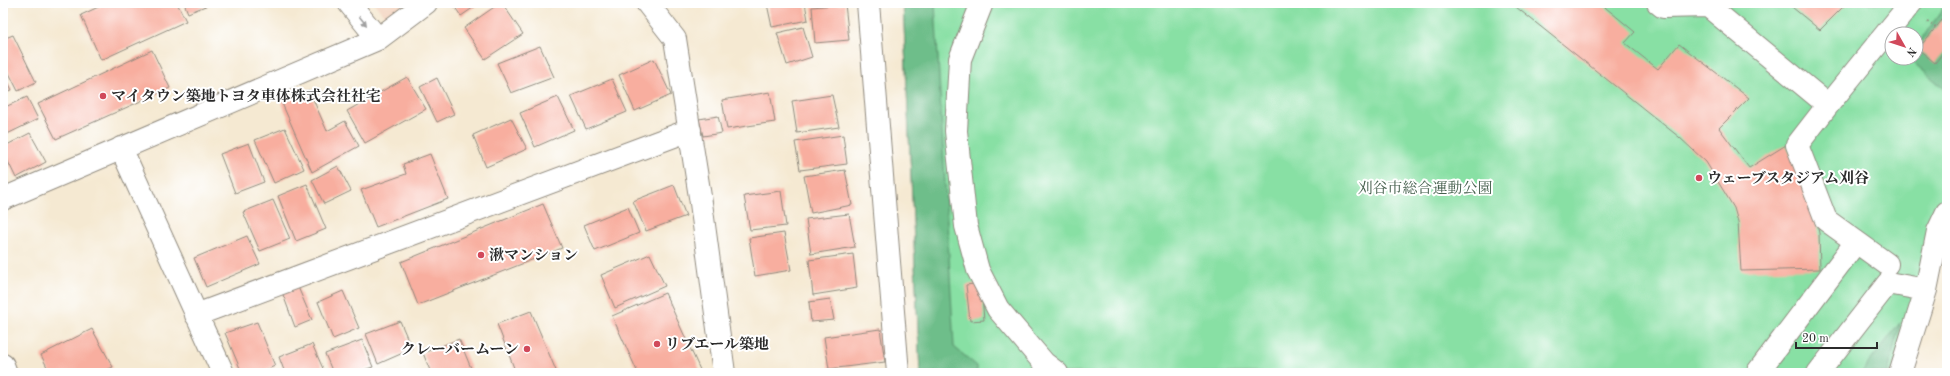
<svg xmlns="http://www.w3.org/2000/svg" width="1950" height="376" font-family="'Old Standard TT','Noto Serif JP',serif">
<rect width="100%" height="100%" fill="#fff"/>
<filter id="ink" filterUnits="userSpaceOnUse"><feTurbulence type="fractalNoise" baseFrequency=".025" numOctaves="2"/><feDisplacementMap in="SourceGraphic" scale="8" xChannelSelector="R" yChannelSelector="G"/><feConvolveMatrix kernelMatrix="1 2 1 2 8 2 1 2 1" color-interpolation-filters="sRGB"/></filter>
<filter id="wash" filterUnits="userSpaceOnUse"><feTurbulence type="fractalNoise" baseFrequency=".012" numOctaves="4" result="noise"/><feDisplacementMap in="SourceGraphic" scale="16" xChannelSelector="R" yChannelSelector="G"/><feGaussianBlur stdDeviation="0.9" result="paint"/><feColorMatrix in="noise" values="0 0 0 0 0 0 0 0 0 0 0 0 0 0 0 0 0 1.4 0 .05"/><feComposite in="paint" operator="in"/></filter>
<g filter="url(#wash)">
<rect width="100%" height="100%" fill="#f5e9d2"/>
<path fill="#f3d4bf" d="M374,3h33l-21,15z"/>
<path fill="#88e0a4" stroke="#5a8668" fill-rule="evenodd" d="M903,3h1044v223l-55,147h-972zM1892,34h24v24h-24z"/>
<path fill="#6ebe8a" stroke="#4c745a" d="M903,3h32l19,344 23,19v7h-57z
M1947,3v88l-39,-33h8v-11z
M1900,323l-12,50h-27z"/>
<g id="blocks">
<path fill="#f8ae9f" d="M107,3h70l9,18 -85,39 -20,-45z
M184,3h29l-25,10z
M452,3h28l-19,13z
M500,3h2l21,31 -38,25 -21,-31z
M805,3l3,17 -36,7 -5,-23z
M1511,3h89l35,29 -10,11 33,26 21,-25 70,54 -30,30 30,40 37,-23 22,44 11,44 1,36 -79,2 -3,-49 -4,-14 -28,-46 -27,-25z
M1787,3h60l-27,27z
M845,4l4,36 -34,3 -3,-36z
M1947,14v34l-12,15 -17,-14z
M803,27l9,30 -25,8 -10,-32z
M13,35l23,47 -18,9 -15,-30v-22z
M540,46l14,31 -43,16 -14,-30z
M152,50l18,38 -114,51 -18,-35z
M654,59l17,36 -36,16 -16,-36z
M3,72l9,18 -9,4z
M407,77l19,32 -61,34 -18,-32z
M437,78l17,36 -17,8 -17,-35z
M612,79l15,33 -41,17 -15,-33z
M309,90l18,41 18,-10 14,25 -47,26 -31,-71z
M770,92l5,30 -48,7 -5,-29z
M832,95l7,32 -42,6 -5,-32z
M27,97l11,22 -35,17v-28z
M558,97l16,33 -39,17 -15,-34z
M718,116l4,17 -19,3 -4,-17z
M511,118l16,31 -41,18 -13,-32z
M285,128l19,41 -30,14 -19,-43z
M30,133l16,29 -30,16 -13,-27v-4z
M843,135l4,29 -47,6 -5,-28z
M249,143l15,39 -29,11 -15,-39z
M430,154l18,45 -72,28 -15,-37 45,-16 -3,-10z
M338,166l13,25 -27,13 -12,-24z
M845,170l7,35 -41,8 -7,-37z
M307,184l19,45 -30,12 -18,-45z
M674,185l12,31 -40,15 -13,-30z
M781,191l5,35 -36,4 -6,-34z
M273,200l17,39 -30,12 -17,-39z
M543,204l19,44 -144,57 -17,-43z
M628,207l11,26 -44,18 -11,-26z
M849,214l6,33 -44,7 -5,-35z
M784,233l7,37 -36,6 -6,-38z
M247,236l13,28 -54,23 -12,-29z
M650,254l15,32 -50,22 -14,-33z
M853,254l4,34 -44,7 -4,-35z
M981,283l3,37 -14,1 -4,-36z
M298,287l14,33 -17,7 -13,-35z
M343,291l16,37 -26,11 -15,-37z
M665,293l36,79 -2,1h-61l-26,-57z
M830,299l4,21 -23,2 -2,-20z
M531,311l26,62h-41l-19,-49z
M400,321l12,28 -34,15 -12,-30z
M257,322l18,44 -17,7h-16l-17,-40z
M92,329l21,38 -13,6h-50l-9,-18z
M880,329l5,33 -56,7 -5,-32z
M459,339l14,34h-42l-8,-20z
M362,340l11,27 -19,6h-21l-8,-19z
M312,344l13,29h-40l-6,-16z"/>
</g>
</g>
<g filter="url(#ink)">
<use href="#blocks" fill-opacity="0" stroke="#908a7e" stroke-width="1"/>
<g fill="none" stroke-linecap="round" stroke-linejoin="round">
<g stroke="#908a7e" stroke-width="24">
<path id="minor" d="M349,3l29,36
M647,3l28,36 26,164 23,170
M868,3l30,370
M982,3l-22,56 -4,72 10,95 12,44 20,39 46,54 13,10
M1658,3l5,4 45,-1
M1707,3l1,3 120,99 -31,40 29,75 61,44
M1828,105l83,-102
M121,148l102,225
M3,199l375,-160 48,-36
M196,315l494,-185
M3,365l3,8
M1757,373l99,-131
M1818,373l70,-90 38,7
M1900,373l26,-83 12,-59 9,-19"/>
</g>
<path stroke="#908a7e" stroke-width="2.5" stroke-dasharray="1 3" stroke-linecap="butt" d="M1928,22l8,6"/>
<use href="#minor" stroke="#fff" stroke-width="22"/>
</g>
<defs><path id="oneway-solid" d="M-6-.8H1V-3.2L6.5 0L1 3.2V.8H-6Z"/></defs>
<use fill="#a0a0a0" href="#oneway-solid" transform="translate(363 21) rotate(51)"/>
</g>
<g fill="#d1495b" stroke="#fff" stroke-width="1.5">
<circle cx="103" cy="96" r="4"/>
<circle cx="1699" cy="178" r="4"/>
<circle cx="481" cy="255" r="4"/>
<circle cx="657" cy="344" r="4"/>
<circle cx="527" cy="349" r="4"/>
</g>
<g text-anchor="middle" stroke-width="4" stroke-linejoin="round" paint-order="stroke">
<g font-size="15" font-weight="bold" fill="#2b2b2b" stroke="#fff" text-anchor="start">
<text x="111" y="101">マイタウン築地トヨタ車体株式会社社宅</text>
<text x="1707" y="183">ウェーブスタジアム刈谷</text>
<text x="489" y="260">湫マンション</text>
<text x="665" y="349">リブエール築地</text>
<text x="519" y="354" text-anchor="end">クレーバームーン</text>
</g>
<g font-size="15" fill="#47614f" stroke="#fff">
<text x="1425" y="193">刈谷市総合運動公園</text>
</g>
</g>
<rect width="1950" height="376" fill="none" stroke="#fff" stroke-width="16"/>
<g transform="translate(1904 46) rotate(129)"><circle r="19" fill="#ffffff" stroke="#aaaaaa"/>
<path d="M0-3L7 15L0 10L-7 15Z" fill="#d1495b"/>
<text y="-6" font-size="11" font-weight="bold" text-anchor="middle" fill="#2b2b2b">N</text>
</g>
<path d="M1796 342v6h81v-6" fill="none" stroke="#2b2b2b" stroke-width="2"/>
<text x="1802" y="342" font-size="12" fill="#2b2b2b" stroke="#ffffff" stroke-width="3" paint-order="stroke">20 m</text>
</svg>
